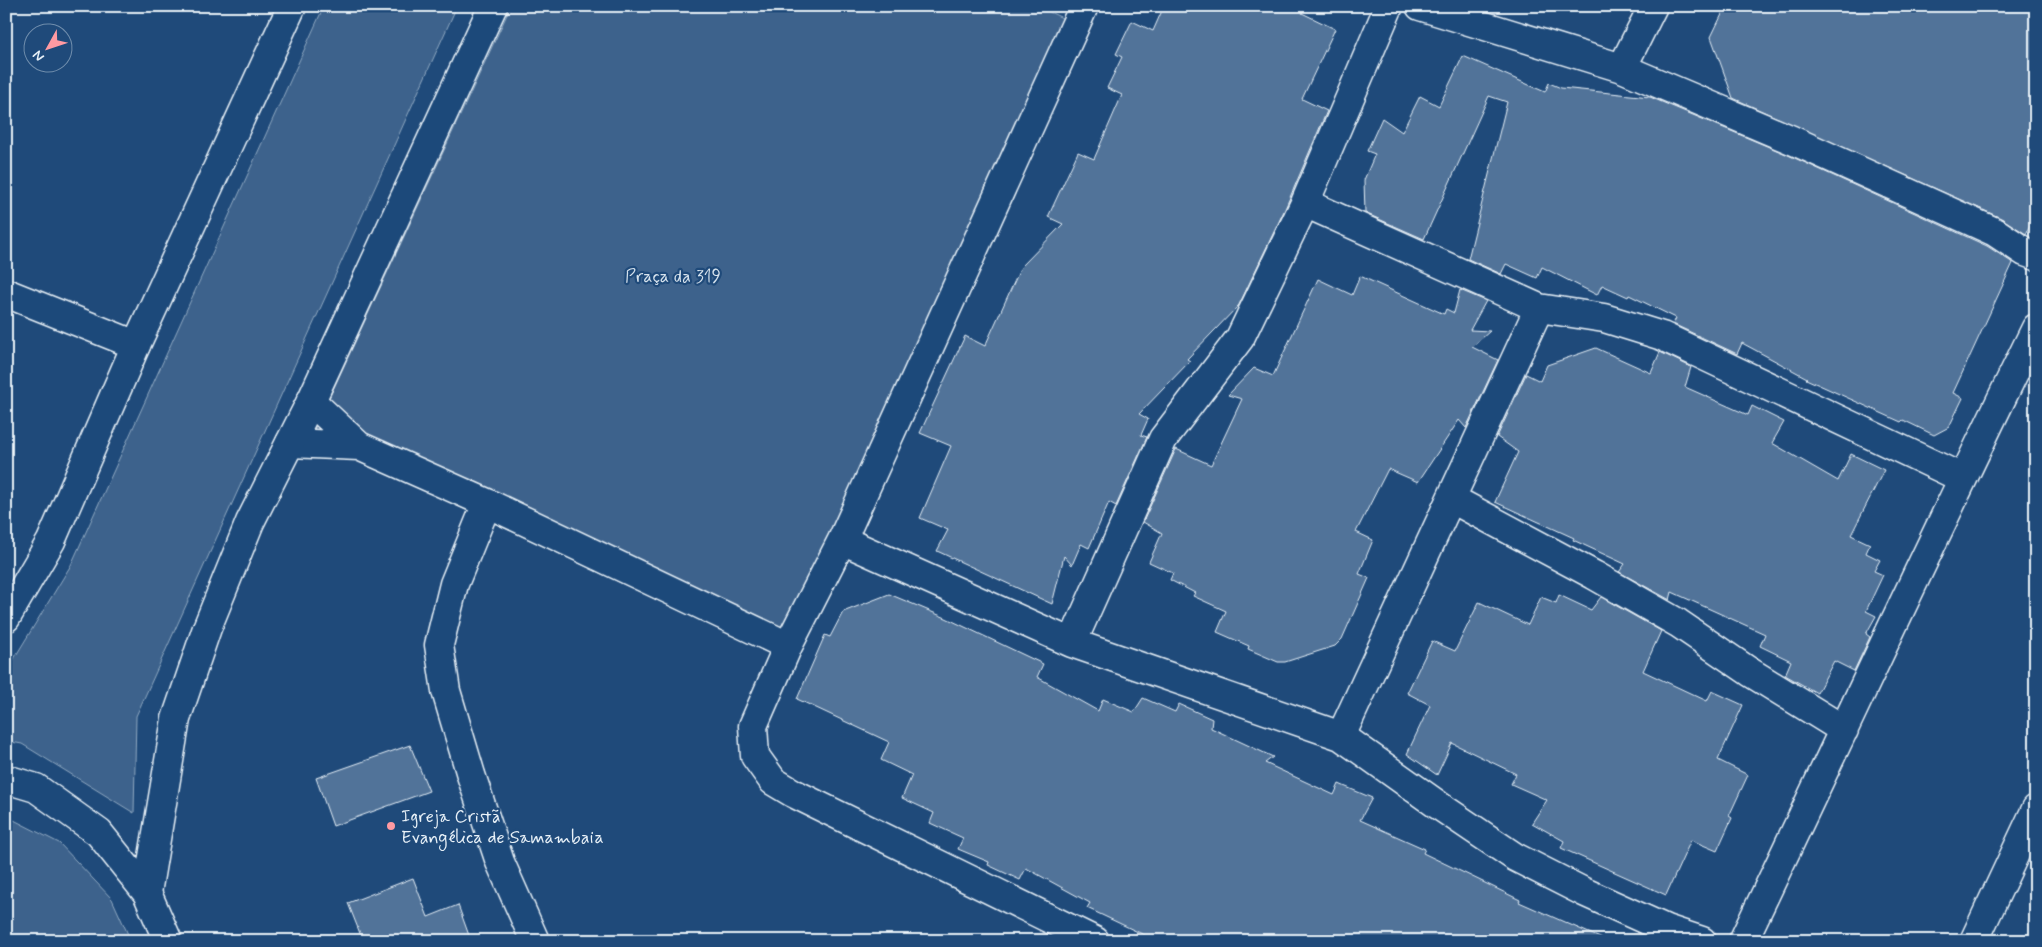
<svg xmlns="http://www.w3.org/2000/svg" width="2042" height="947" font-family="Mynerve,sans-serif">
<rect width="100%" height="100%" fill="#1f4a7a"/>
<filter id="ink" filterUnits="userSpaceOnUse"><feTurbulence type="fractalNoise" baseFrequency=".02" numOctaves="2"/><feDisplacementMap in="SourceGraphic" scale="10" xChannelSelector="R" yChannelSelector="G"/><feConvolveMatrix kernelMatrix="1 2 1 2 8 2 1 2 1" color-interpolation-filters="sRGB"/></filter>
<g filter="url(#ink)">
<path fill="#3c628c" stroke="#92aac2" d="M324,6h133l-321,710 -2,97 -112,-69 -16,-3v-72l6,-7 59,-97z
M511,6h526l40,19 -295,634 -471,-222z
M6,816l53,27 53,56 19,42h-125z"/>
<path fill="#517399" stroke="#e8f1f8" d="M1164,6h141l-3,7 33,16 -33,70 25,12 -42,98 -46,96 -52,54 3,2 -51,53 9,5 -7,16 6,2 -31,69 -7,-4 -20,46 -8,-4 -9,21 -8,-9 -12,48 -115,-53 11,-21 -28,-12 31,-72 -31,-13 45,-97 20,10 36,-79 42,-43 -15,-7 30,-65 16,7 28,-64 -15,-7 15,-31 -6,-3 16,-33 21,10z
M1726,6h310v208l-10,20 -25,-16 -268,-120 -22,-61z
M1463,56l82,36 4,-9 12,5 89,9 136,57 201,92 26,17 -60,130 10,5 -14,29 -15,8 -31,-15 -2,2 -95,-43 1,-1 -65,-35 -5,11 -4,-2 -60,-28 3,-6 -47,-23 -1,2 -26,-12 -5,10 -55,-28 -5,11 -31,-14 -5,10 -33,-15 39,-157 -18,-6 -65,143 -59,-26 -1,-33 11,-26 -8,-3 15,-33 20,14 18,-36 19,10z
M1360,276l84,38 2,-5 8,4 6,-23 26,11 -16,29 20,1 -18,16 26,13 -32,68 -7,-8 -41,62 -30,-13 -32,63 17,8 -14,34 10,4 -27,61 -7,7 -50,16h-7l-30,-13 1,-3 -32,-14 9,-21 -33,-15 2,-3 -25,-13 3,-7 -24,-11 13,-29 -19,-11 33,-73 35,16 31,-66 -14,-4 26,-27 19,8 45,-97 34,16z
M1596,348l55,25 9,-21 31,15 -6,20 63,28 4,-9 32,16 -12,21 66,38 13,-27 33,16 -33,65 19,9 -4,9 14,7 -6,11 9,4 -17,36 10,5 -10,18 4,3 -16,34 -20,-10 -17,32 -32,-18 6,-14 -31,-15 5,-12 -93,-42 -2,8 -51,-28 6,-8 -52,-24 1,-2 -79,-36 23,-50 -21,-15 29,-63 14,7 7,-16z
M889,594l57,24 97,46 -6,13 61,34 5,-12 31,13 9,-14 32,14 4,-8 33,15 -1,9 62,29 -8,6 69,32 5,-11 33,14 -12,22 65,29 -2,4 97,47 -1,2 88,39h-450l-70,-33 3,-5 -64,-35 -6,12 -32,-15 1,-3 -31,-13 5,-11 -33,-15 4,-10 -32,-15 10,-23 -31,-15 8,-18 -92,-43 28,-64 5,2 13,-25z
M1559,595l32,15 10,-13 60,34 -18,40 64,30 5,-10 31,14 -25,55 30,15 -19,41 3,2 -15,33 -26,-11 -25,55 -105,-47 3,-7 -32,-18 15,-23 -36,-16 5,-10 -64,-31 -15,32 -30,-21 23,-49 -23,-12 25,-52 23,10 24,-49 49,23 13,-28 15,6z
M410,745l19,46 -96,35 -17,-48z
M413,878l15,39 30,-12 13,36h-108l-15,-38z"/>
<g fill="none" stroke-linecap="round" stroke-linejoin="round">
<g stroke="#e8f1f8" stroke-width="31">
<path id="minor" d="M1084,6l-242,534 -54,106 -35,80 2,30 18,25 20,12 302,148
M1420,6l202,62 170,72 203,92 30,20 11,4
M1622,68l31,-62
M1305,203l234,105 65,10 58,18 300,142
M6,293l130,52
M311,401l48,45 128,57 301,143
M290,443l69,3
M1452,499l142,76 84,48 72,49 94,58
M487,503l-33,81 -15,61 7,46 25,84 29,87 35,79
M842,540l230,103 269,93 97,69 77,52 69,35 82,37 36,12
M1072,643l91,-204 77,-101 65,-135 84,-197
M1341,736l198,-428
M1743,941c98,-204 193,-410 293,-613
M1974,941l62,-132"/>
</g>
<g stroke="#e8f1f8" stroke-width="31">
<path id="major" d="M6,618l45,-77 85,-196 156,-339
M6,779l30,9 63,45 48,60 21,48
M147,893l29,-174 31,-91 43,-106 61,-121 182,-395"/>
</g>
<use href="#minor" stroke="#1f4a7a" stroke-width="28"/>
<use href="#major" stroke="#1f4a7a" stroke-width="28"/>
</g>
</g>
<circle fill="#ff9aa2" stroke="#1f4a7a" stroke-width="2" cx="391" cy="826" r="5"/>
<g text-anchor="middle" stroke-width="4.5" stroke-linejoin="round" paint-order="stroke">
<g font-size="18" fill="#d7e3ed" stroke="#1f4a7a">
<text x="673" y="282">Praça da 319</text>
</g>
<g font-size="18" fill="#e8f1f8" stroke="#1f4a7a" text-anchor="start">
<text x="401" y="822">Igreja Cristã<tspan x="401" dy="21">Evangélica de Samambaia</tspan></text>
</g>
</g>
<rect width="2042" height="947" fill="none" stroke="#1f4a7a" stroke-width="25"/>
<rect x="12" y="12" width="2017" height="922" fill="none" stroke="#e8f1f8" stroke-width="2" filter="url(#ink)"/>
<g transform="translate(48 48) rotate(230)"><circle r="24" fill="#1f4a7a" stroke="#6f8dac"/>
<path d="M0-4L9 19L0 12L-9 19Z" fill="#ff9aa2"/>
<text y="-8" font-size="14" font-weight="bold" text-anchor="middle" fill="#e8f1f8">N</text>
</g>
</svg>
